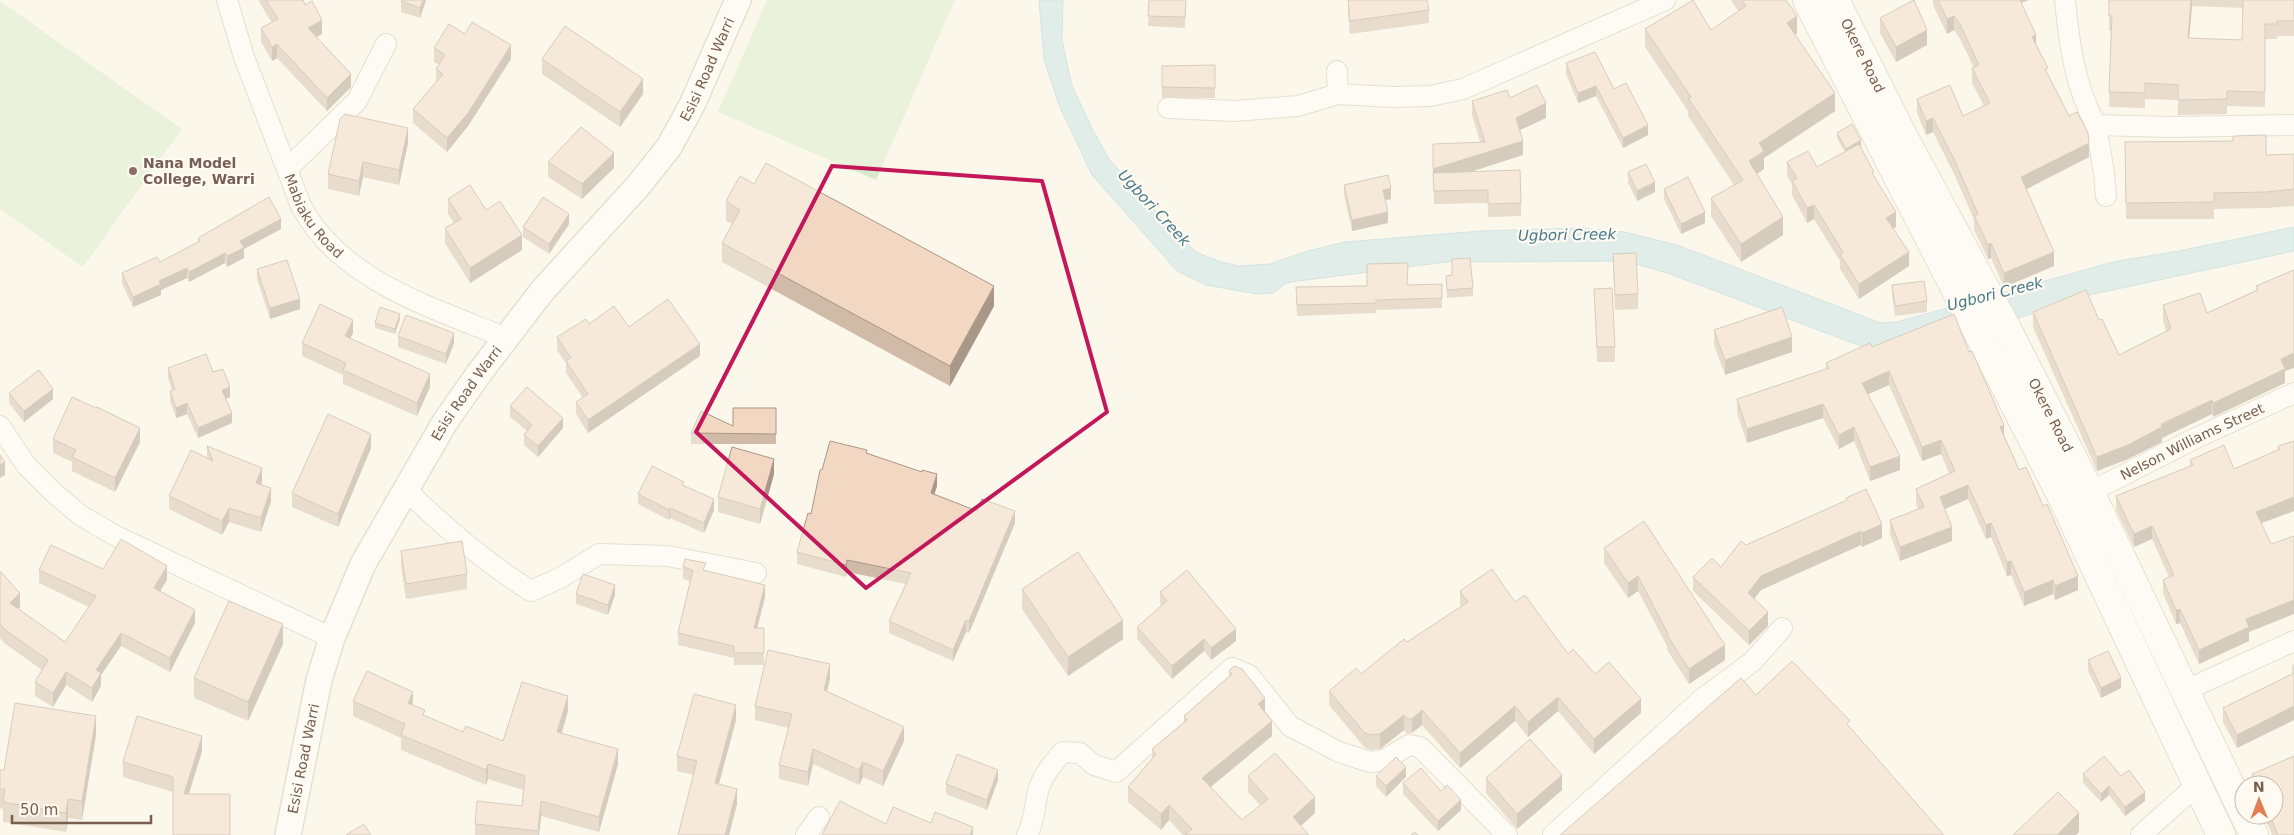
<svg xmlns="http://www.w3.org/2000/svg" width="2294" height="835" font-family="'DejaVu Sans',sans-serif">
<rect width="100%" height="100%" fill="#fcf7eb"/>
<path fill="#d5ebc9" d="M767,0h188l-79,180 -158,-68z
M0,1l182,128 -99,138 -83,-58z"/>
<path fill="#bfdfe7" stroke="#a5ced8" d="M1039,0h24l-1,40 10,46 20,42 17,31 62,69 25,24 25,10 18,4 31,-2 34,-12 41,-10 135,-11 101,-3 44,4 52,13 204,78 16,-1 220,-61 62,-10 115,-24v24l-205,44 -76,25 -65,9 -51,20 -35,-3 -15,-5 -174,-66 -46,-14 -181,1 -155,20 -6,2 -12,9 -16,1 -51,-9 -29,-14 -85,-96 -33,-70 -15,-45z"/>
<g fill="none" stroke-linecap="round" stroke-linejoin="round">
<g stroke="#cfc0b0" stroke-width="22">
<g id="minor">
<path id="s1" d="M227,0l17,57 57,149c40,75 131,101 205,132"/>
<path d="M2065,0c4,43 10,87 31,125l75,2 123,-2"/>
<path d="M1337,71l1,23 55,3 37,-1 33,-7 202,-89"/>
<path d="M1168,108l66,3 64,-5 40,-12"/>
<path d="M2096,125l8,48 2,23"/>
<path d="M287,169l70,-68 29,-57"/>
<path d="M0,426l26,39 26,26 28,24 36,21 216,102"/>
<path d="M405,489c39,38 79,73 126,102l29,-13 39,-24 69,2 88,17"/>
<path id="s2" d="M2090,492l106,-54 98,-45"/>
<path d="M2184,691l110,-50"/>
<path d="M806,835l13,-18"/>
<path d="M1027,835c9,-16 7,-34 13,-50 5,-13 14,-23 23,-33l17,1 14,12 22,7 116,-104 17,7 41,51 49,26 31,10 14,-2 25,-15 11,2 87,88"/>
<path d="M1553,835l149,-136 50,-37 30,-34"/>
<path d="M2141,835l56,-50"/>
</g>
</g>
<g stroke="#cfc0b0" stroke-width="28">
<g id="tertiary">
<path id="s3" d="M288,835l31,-155 13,-42 31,-74 82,-142 35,-50 63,-82 95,-104 31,-39 23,-42 46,-105"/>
</g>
</g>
<g stroke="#d2c0ae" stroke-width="30">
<g id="secondary">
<path d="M1807,0l255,497 159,338"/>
<path id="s4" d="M1835,0l68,136 103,191 84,165 164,343"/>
</g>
</g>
<use href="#minor" stroke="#fff" stroke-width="20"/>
<use href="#tertiary" stroke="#fff" stroke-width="25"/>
<use href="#secondary" stroke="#fff" stroke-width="28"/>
</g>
<path fill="#d0baa8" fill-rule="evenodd" d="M258,0h45l19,34 -6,3 35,50 -24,24 -50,-53 -5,3 -11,-19v-14l11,-5z
M426,0l-6,18 -19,-6v-11z
M1149,0h37l-1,28 -37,-2z
M1348,0l81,10v13l-79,11 -2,-21z
M1731,0h55l11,33 -2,2 40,76 -71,47v11l-7,5 26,61 -42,27 -30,-46v-18l23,-13 -46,-69v-5l-43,-64v-18l66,1 27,-19z
M1933,0h96l-8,3 27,72 41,82 -63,32 28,77 -50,21 -13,-29 -3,1 -14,-29v-11l-20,-45 -21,-42 -7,3 -9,-22v-14l46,17 21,-10 -12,-23v-15h2l-14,-29 -6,-9 -7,4 -14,-29z
M2109,0h185v36h-17v3h-12v68l-38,-1v8l-49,1v-15l-33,-1v9l-36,-1 2,-76h-2zM2192,6l51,2 -1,32 -53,-2z
M1880,18l47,27 -31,17 -16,-29z
M465,34l46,25 -43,67 -21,26 -34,-29v-14l23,-27v-13l3,-4 -5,-3v-14z
M542,59l101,35 -23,33 -78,-53z
M1566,63l48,26 34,46 -25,13 -27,-52 -18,7 -12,-29z
M1215,65v33h-53v-32z
M1510,98l36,20 -26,12 3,25 -51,16 49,32v13l-33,1v-14l-54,1 -1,-46 47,-16 -8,-27v-14z
M1837,133l24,12 -1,1 36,81 -3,2 16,37 -50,33 -19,-30v-8l-26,-42 -7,4 -15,-28v-11l-5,-8v-14l30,5 28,-15 -8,-14z
M2125,142l141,13 28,-1v-12v64l-28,2 -52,1v10h-88z
M408,143l-9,42 -36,-8 -4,19 -31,-7v-15z
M548,162l66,6 -32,31 -34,-22z
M1628,172l27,20 -18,9 -9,-18z
M754,184l240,122 -44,80 -228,-124v-19l10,-19 -6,-3v-20z
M1344,185l47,14 -6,1 3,23 -36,8 -8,-36z
M1664,189l41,34 -24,11 -17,-35z
M448,199l74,51 -52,33 -25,-40v-15l9,-5 -6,-9z
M569,224l-20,30 -26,-17v-10z
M281,229l-37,20v9l-17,9 -2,-4 -36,19 -2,-4 -26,12v5l-28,12 -11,-24v-10l38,-11 38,-20v-4z
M1613,254l25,40v15l-23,1z
M257,269l43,40 -30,10 -13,-40z
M1446,276h6l21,12v8l-26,2z
M1442,284v24l-66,2v3l-79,3 -1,-29z
M1892,285l35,16v11l-32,4 -3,-21z
M2256,286l29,85v12l-72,34 -1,-3 -50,24v4l-34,17 -31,12 -64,-144v-15l66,8 20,35 47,-24 -3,-11v-15l44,8 49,-23z
M1594,289l21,58v15h-18z
M400,319l-5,15 -20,-6v-5z
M589,324l40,3 71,29 -112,77 -12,-19v-12l7,-4 -17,-25v-10l-9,-13v-13z
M1714,330l78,22 -67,23 -11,-30z
M353,333l-3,5 80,49 -13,29 -74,-32v-9l-41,-19v-13z
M398,336l56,7 -8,21 -48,-17z
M1872,347l97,5 50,118 59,120 -23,10 -2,-6 -29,12 -13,-31 -4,1 -16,-39 -5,2 -18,-40 -23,10 7,32 -52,20 -10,-27v-14l28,-11 -2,-5v-15l33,-16 -8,-19 -19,7 -33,-76 -21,9 32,76 -30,11 -16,-40 -15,8 -16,-31 -76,25 -10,-30v-14l89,-30v-6z
M168,368l45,4 17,25 -4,2 6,24 -34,15 -11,-24 -11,4 -6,-17v-10l2,-1 -4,-12z
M9,393l44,6 -29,23 -15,-19z
M510,406l53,22 -25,29 -14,-12v-10l3,-4 -17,-14z
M96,408l44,34 -25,50 -43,-21v-9l-19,-9v-14z
M776,408v36h-85v-11l42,-7z
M2294,441v70l-33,12 -12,109v9l-50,23 -19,-41 -4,1 -13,-31v-13l6,-3 -17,-38 -18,8 -18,-37v-14l74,-30v-6l44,9 44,-19v-4z
M207,446l55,35 -1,4 10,16 -10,31 -32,-10 -7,13 -53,-26v-13l38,-38z
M371,448l-33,79 -46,-20v-14z
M867,453l70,33 -3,8 43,17 38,12 -46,110 -3,-1 -13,29 -64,-28v-12l17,-37 -59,-12 -1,5 -49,-13v-12l14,-38 11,-44z
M774,474l-14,50 -42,-12v-15z
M684,486l30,24 -10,23 -34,-15 -1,2 -31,-16v-10z
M1846,498l36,40 -20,9 -1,-2 -100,45 -7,9 14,27 -19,19 -56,-54v-14l28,-10 25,-22 100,-44z
M1644,521l81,139 -36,24 -22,-34v-4l-29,-55 -10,7 -24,-35v-15z
M401,551l66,23v15l-61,10 -5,-33z
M683,567l23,3 59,27 -8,31h7v37h-30v-7l-56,-13v-12l12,-52 -7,-2z
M103,569l64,11 -7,11 35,32 -25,49 -49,-26 -20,29v11l-9,16 -26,-17 -13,22 -18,-11v-14l7,-12 -38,-27 -4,-5v-67l20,36 -2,2 47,33 24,-35 -50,-24v-13z
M1022,589l101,50 -55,37 -46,-67z
M1460,591l55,11 53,52 27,20 46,39 -47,41 -36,-43 -30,26 -13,-16 -55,47 -38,-43 -10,8 -5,1 -3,-4 -24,19 -9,1 -6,-2 -36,-43v-14l32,-17 100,-68 -1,-1z
M1160,592l76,49 -25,19 -7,-9 -32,28 -35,-40v-12l24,-21 -1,-1z
M576,594l39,1 -7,20 -32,-11z
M283,644l-35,77 -54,-23v-20z
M2088,660l33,28 -20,10 -13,-27z
M2294,664v56l-57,28 -14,-26v-14l69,-34v-9z
M1229,671l36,42 7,23 -61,51 31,33 18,-15 -12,-13v-16l67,37 -14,13 8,9h-126l-14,-15 -8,10 -33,-28v-15l24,-28v-10l32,-27v-6l45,-40z
M830,678l-3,14 77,49 -21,45 -20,-9 -4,8 -46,-21 -5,22 -29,-7v-14l9,-37 -33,-8v-14z
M353,701l60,4 12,11 38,16 40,9 65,-30 -6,22 56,31 -19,68 -58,-16 -2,19h-64v-11l47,-18 1,-16 -35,-11 -2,6 -85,-35v-12l-48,-22z
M736,720l-17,64 18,20 -8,31h-51l16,-60 -17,-4v-15z
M96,735l-14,85 -14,-2 -2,14 -63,-10v-13l-3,-1v-38h4z
M202,751l-13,43 41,41 -57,-43 -50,-15v-15z
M2294,756v79h-22l-8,-20h10v-30h-22v-11z
M2083,774l62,27 -20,15 -16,-21 -8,7 -18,-19z
M1376,776l30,1 -20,20 -10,-11z
M1486,778l76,12 -45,39 -31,-36z
M998,780l-11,30 -41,-16v-10z
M1403,783l38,8 20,19 -23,21 -35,-37z"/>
<path fill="#a99788" d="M423,0h3l-6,18v-10z
M2015,0h14l-14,5z
M2191,0h1v6l-4,47v-15z
M1797,16v17l-10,7v-17z
M1954,16v14l-7,4v-15z
M322,20v14l-14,8v-14z
M1927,30v15l-31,17v-15z
M2036,35v14l-4,-12z
M277,44v14l-5,3v-14z
M511,45v14l-43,67 -21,26v-14z
M351,74v13l-24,24v-13z
M643,79v15l-23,33v-15z
M1596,86v10l-18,7v-10z
M1835,93v18l-71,47v11l-15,10v-18l10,-18z
M1546,103v15l-30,14v-14z
M1933,118v14l-7,3v-14z
M1648,125v10l-25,13v-10z
M408,128v15l-9,42v-15z
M1861,140v5l-15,9v-5z
M1523,141v14l-90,29v-15z
M2089,143v14l-68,35v-15z
M614,153v15l-32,31v-15z
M363,162v15l-4,19v-15z
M1655,182v10l-18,9v-10z
M1391,188v11l-8,2v-11z
M1814,205v14l-7,4v-15z
M1388,212v11l-36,8v-11z
M1705,212v11l-24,11v-10z
M1896,212v15l-10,6v-15z
M569,214v10l-20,30v-10z
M1783,217v18l-42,27v-18z
M281,219v10l-37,20v9l-17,9v-11l13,-15z
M522,235v15l-52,33v-15z
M1991,243v15l-3,1v-14z
M1909,252v14l-50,33v-15z
M2054,252v14l-50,21v-14z
M225,253v10l-36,19v-10z
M187,268v10l-26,12v5l-28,12v-10l26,-16z
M994,286v20l-44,80v-20z
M300,299v10l-30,10v-11z
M400,314v5l-5,15v-5z
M353,320v13l-8,16v-13z
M454,333v10l-8,21v-10z
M1792,337v15l-67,23v-15z
M700,344v12l-112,77v-13z
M2294,353v15l-9,3v12l-72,34v-14l68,-44z
M1889,371v14l-27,12v-14z
M430,374v13l-13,29v-13z
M230,387v10l-8,3v-10z
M53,389v10l-29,23v-11z
M2212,400v14l-50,24v4l-34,17 -31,12v-14z
M187,403v11l-11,4v-10z
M1823,404v14l-76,25v-14z
M232,413v10l-34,15v-10z
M563,418v10l-25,29v-11z
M2004,425v14l-4,-12z
M1854,427v14l-15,8v-14z
M140,428v14l-25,50v-14z
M371,434v14l-33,79v-13z
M1941,440v14l-19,7v-14z
M1900,456v14l-30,11v-14z
M774,459v15l-14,50v-15z
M5,462v13l-5,3v-13z
M262,468v13l-6,16v-14z
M937,474v12l-6,19v-12z
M1968,485v14l-28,12v-14z
M271,488v13l-10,31v-14z
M2294,497v14l-38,14v-13z
M714,499v11l-10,23v-10z
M229,508v14l-7,13v-14z
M670,508v10l-1,2v-10z
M1015,511v12l-46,110v-12z
M1991,523v14l-5,2v-14z
M1882,524v14l-20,9v-14z
M2152,526v13l-18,8v-13z
M1952,527v14l-52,20v-14z
M1861,531v14l-100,45 -13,17v-14l13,-17z
M847,560v12l-1,5v-12z
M2011,561v14l-4,1v-14z
M167,566v14l-13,21v-13z
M1638,576v15l-10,7v-15z
M2078,576v14l-23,10v-14z
M2053,580v14l-29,12v-14z
M615,585v10l-7,20v-10z
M765,585v12l-11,43v-12z
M20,593v14l-10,9v-13z
M2294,600v14l-45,18v9l-50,23v-14l47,-31z
M2180,609v14l-4,1v-14z
M195,610v13l-25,49v-14z
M1768,612v14l-19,19v-14z
M966,620v12l-13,29v-11z
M1123,620v19l-55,37v-19z
M283,624v20l-35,77v-19z
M1236,629v12l-25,19v-12z
M121,633v13l-20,29v11l-9,16v-14l4,-18z
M1204,639v12l-32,28v-13z
M1725,645v15l-36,24v-15z
M830,664v14l-6,27v-15z
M66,672v13l-13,22v-14z
M2121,678v10l-20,10v-10z
M413,692v16l-5,-5z
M568,696v15l-11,36v-15z
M1558,697v14l-30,26v-15z
M1265,698v16l-7,-10z
M1641,699v14l-47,41v-15z
M736,705v15l-21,78v-15z
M1515,706v15l-55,47v-15z
M2294,706v14l-57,28v-13z
M1422,710v15l-10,8v-14z
M1404,715v15l-24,19v-15z
M96,716v19l-14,85v-19z
M1272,721v15l-70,58v-16z
M904,727v14l-21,45v-15z
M202,736v15l-18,58v-15z
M618,749v15l-19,68v-15z
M813,749v15l-5,22v-14z
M863,762v15l-4,8v-15z
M488,764v15l-2,6v-15z
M1406,767v10l-20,20v-11z
M998,770v10l-11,30v-10z
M1562,775v15l-45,39v-15z
M2109,786v9l-8,7v-8z
M737,789v15l-8,31h-4z
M2145,792v9l-20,15v-9z
M1315,797v16l-22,20v-16z
M68,799v19l-2,14v-19z
M1461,800v10l-23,21v-10z
M541,801v15l-2,19h-1z
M1169,805v15l-8,10v-16z
M2079,813v19l-3,3h-19z
M973,827v8h-3z"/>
<path fill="#f2d8c3" stroke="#a99788" d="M266,0h37l2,5 7,-4 10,19 -14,8 43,46 -24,24 -50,-54 -5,3 -11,-19 17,-9z
M402,0h21l-3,8 -19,-7z
M1149,0h37l-1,17 -37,-1z
M1348,0h79l2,10 -79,11z
M1693,0l18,30 35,-24 -4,-6h44l11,16 -10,7 48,70 -76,50 5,8 -15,10 34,56 -42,27 -30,-46 32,-18 -55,-82 3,-1 -46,-68z
M1914,0l13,30 -31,17 -16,-29z
M1938,0h82l16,35 -4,2 16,31 -3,1 24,47 8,-4 11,21 1,10 -68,34 33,75 -50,21 -13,-30 -3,2 -14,-30 4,-1 -24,-55 -21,-41 -7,3 -9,-22 33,-14 13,31 27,-13 -18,-35 7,-3 -19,-41 -6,-8 -7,3z
M2109,0h82l-3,38 54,2 1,-40h51v21h-17v3h-12v68l-38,-1v8l-49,1v-15l-33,-2v10l-36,-1 3,-76h-3z
M472,22l39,23 -43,68 -21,25 -34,-29 30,-35 -7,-5 9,-14 -11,-7 15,-24 16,10z
M565,26l78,53 -23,33 -78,-53z
M1595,52l19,37 12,-6 22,42 -25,13 -27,-52 -18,7 -12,-30z
M1215,65v23l-53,-1v-21z
M1537,85l9,18 -30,15 7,23 -90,28v-25l52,-2 -13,-41 35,-11 3,8z
M345,114l63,14 -9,42 -36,-8 -4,19 -31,-7 12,-55z
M1852,124l9,16 -15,9 -9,-16z
M581,127l33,26 -32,31 -34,-22z
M2266,135v20l28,-1v35l-28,3 -52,1v9l-88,1 -1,-61 108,-1v-5z
M1859,144l15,28 -2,1 24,39 -10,6 23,34 -50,32 -19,-30 3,-2 -29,-47 -7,3 -15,-27 5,-3 -10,-16 21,-11 9,16z
M766,163l228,123 -44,80 -228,-123 18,-33 -14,-9 14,-25 14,8z
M1646,164l9,18 -18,9 -9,-19z
M1520,170l1,33 -33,1v-14l-54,1 -1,-18z
M1388,175l3,13 -8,2 5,22 -36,8 -8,-35z
M1688,177l17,35 -24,12 -17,-35z
M470,185l16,25 14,-9 22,34 -52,33 -25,-40 16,-9 -13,-20z
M269,197l12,22 -41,22 4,7 -17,8 -2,-3 -36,19 -2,-4 -28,13 2,3 -28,13 -11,-24 35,-16 3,5 40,-21 -2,-3z
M543,197l26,17 -20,30 -26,-17z
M1636,253l2,41 -23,1 -2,-41z
M1470,258l3,30 -26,2 -1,-14 6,-1v-16z
M287,260l13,39 -30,9 -13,-39z
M1408,263l-1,22 35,-1v14l-66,2v3l-79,2 -1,-18 71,-1v-22z
M2294,270v83l-13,6 4,10 -72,34 -1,-3 -51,24 1,3 -34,18 -31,12 -64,-145 53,-22 13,30 3,-1 17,36 52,-26 -8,-24 37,-12 7,20 51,-23 -2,-4z
M1924,281l3,20 -32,5 -3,-21z
M1612,288l3,59h-18l-3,-58z
M668,299l32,45 -112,76 -12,-18 12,-8 -22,-33 5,-3 -14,-21 29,-18 3,5 25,-18 15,21z
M320,304l33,16 -8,16 85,38 -13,29 -74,-33 3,-7 -44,-20z
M380,307l20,7 -5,15 -20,-6z
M1782,307l10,30 -67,23 -11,-30z
M1954,314l15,38 3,-1 32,74 -4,2 19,43 7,-3 17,39 4,-2 31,72 -23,10 -2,-6 -29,12 -13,-31 -4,1 -16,-39 -5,2 -18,-40 -28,12 12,30 -52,20 -10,-27 34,-13 -8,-18 39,-18 -14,-31 -19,7 -33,-76 -27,12 38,73 -30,11 -16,-40 -15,8 -16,-31 -76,25 -10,-30 92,-31 -3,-5 44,-20 2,4z
M406,315l48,18 -8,21 -48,-18z
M206,354l7,18 10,-3 7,18 -8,3 10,23 -34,15 -11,-25 -11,5 -6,-17 5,-2 -7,-21z
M39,370l14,19 -29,22 -15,-18z
M527,387l36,31 -25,28 -14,-11 8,-10 -22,-19z
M72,397l24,11 1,-1 43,21 -25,50 -43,-21 4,-7 -23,-11z
M733,408h43v26l-85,-1 10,-22 32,15z
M328,414l43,20 -33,80 -46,-21z
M830,441l37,9 -1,3 56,19v-2l15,4 -6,19 46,18 5,-12 33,12 -46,110 -3,-1 -13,30 -64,-29 22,-48 -64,-13 -1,5 -49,-13 11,-39 3,1 9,-44h2z
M2294,441v56l-38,15 15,32 23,-8v64l-48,19 3,8 -50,23 -19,-41 -4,1 -13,-30 11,-5 -22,-49 -18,8 -18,-38 77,-31 -3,-5 34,-15 10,24 46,-20 -2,-3z
M207,446l55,22 -6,15 15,5 -10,30 -32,-10 -7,13 -53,-25 22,-46 22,11z
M732,447l42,12 -14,50 -42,-12z
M0,455l5,7 -5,3z
M652,466l32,16 -2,3 32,14 -10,24 -34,-15 -1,2 -31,-16z
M1866,489l16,35 -20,9 -1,-2 -100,45 -13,17 20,19 -19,19 -56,-54 19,-19 9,9 20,-26 5,4 101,-45 -1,-2z
M1644,521l81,124 -36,24 -22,-34 1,-1 -30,-58 -10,7 -24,-35z
M121,539l46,27 -13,22 41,22 -25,48 -49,-25 -25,37 5,3 -9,15 -26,-16 -13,21 -18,-11 13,-22 -44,-31 -4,-5v-53l20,22 -10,10 55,39 31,-46 -57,-26 12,-25 52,24z
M462,541l5,33 -61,10 -5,-33z
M1078,552l45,68 -55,37 -46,-68z
M685,559l21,4 -3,7 62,15 -11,43h10v25h-30v-7l-56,-13 15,-63 -10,-3z
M1492,569l23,33 10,-7 43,59 5,-5 22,25 14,-12 32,37 -47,40 -36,-42 -30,25 -13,-16 -55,47 -38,-43 -10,9h-5l-3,-4 -24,19 -9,1 -6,-2 -36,-42 27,-23 5,6 43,-35 3,3 61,-40 -8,-11z
M1187,570l49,59 -25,19 -7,-9 -32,27 -35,-39 30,-26 -7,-9z
M583,574l32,11 -7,20 -32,-11z
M229,601l54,23 -35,78 -54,-24z
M768,650l62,14 -6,26 80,37 -21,44 -20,-9 -4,8 -46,-21 -5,23 -29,-7 13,-51 -37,-8z
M2108,651l13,27 -20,10 -13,-28z
M1792,661l58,60 -3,3 97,111h-384l181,-157 15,17z
M1234,666l8,3 23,29 -7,6 14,17 -70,57 40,42 26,-21 -20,-23 27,-23 40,44 -22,20 16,18h-124l7,-6 -23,-24 -8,9 -33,-27 28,-33 -4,-5 35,-29 -3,-4 48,-42 -3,-3z
M367,671l46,21 -5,11 17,7 -2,5 40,17 3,-6 37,15 19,-59 46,14 -11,36 61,17 -19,68 -58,-16 -3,30 -63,-7 2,-23 45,5 3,-30 -37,-12 -2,6 -85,-35 4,-11 -52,-23z
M2294,673v33l-57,29 -14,-27z
M694,694l42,11 -21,78 22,6 -12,46h-47l19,-74 -20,-5z
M15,703l81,13 -14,85 -14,-2 -2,14 -63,-11 2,-13h-5v-19h4z
M137,716l65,20 -18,58h46v41h-57v-58l-50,-15z
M1530,739l32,36 -45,39 -31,-36z
M957,754l41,16 -11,30 -41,-16z
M2104,756l17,20 8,-6 16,22 -20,15 -16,-21 -8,8 -18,-20z
M2294,756v79h-16l-8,-20h4v-30h-17l-5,-11z
M1396,757l10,10 -20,19 -10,-10z
M1421,768l20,23 6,-6 14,15 -23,21 -35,-38z
M2058,792l21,21 -22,22h-44z
M840,801l46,23 7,-17 38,16 4,-11 38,15 -3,8h-148z
M364,824l7,11h-25z
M1415,832l3,3h-7z"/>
<path d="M0 0H2294V835H0ZM832,166l210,15 65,231 -241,176 -170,-156z" fill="#fcf7eb" fill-opacity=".55" fill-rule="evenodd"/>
<path fill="none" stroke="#c2185b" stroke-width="4" stroke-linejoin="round" d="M832,166l210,15 65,231 -241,176 -170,-156z"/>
<circle fill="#8d6e63" stroke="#fffaf2" stroke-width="2" cx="133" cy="171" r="5"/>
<g text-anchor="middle" stroke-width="4.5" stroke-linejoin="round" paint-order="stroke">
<g font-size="14" fill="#785f4e" stroke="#fffaf2">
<text dy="5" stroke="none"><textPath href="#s4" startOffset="62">Okere Road</textPath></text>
<text dy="5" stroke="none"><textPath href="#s3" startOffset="888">Esisi Road Warri</textPath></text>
<text dy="5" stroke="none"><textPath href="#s1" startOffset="234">Mabiaku Road</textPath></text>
<text dy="5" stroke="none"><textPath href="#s3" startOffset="482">Esisi Road Warri</textPath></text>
<text dy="5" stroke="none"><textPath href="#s4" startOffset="468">Okere Road</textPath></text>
<text dy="5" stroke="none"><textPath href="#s2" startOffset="114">Nelson Williams Street</textPath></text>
<text dy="5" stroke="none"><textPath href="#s3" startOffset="78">Esisi Road Warri</textPath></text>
</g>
<g font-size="14" font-weight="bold" fill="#785e54" stroke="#fffaf2" text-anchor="start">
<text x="143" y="168">Nana Model<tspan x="143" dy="16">College, Warri</tspan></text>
</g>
<g font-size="15" font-style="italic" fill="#477b8b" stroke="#fffaf2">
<text transform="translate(1154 208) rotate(47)" y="5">Ugbori Creek</text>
<text transform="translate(1567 235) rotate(-1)" y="5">Ugbori Creek</text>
<text transform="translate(1995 294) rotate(-14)" y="5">Ugbori Creek</text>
</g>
</g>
<g transform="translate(2259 800) rotate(359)"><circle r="24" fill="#fffaf2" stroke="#c9bcb0"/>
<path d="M0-4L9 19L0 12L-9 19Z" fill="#e37c54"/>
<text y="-8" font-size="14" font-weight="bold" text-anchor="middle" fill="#785f4e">N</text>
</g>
<path d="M12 815v8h139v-8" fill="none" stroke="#785f4e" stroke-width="2.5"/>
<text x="20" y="815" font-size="15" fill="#785f4e" stroke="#fffaf2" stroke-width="4" paint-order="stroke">50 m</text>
</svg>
